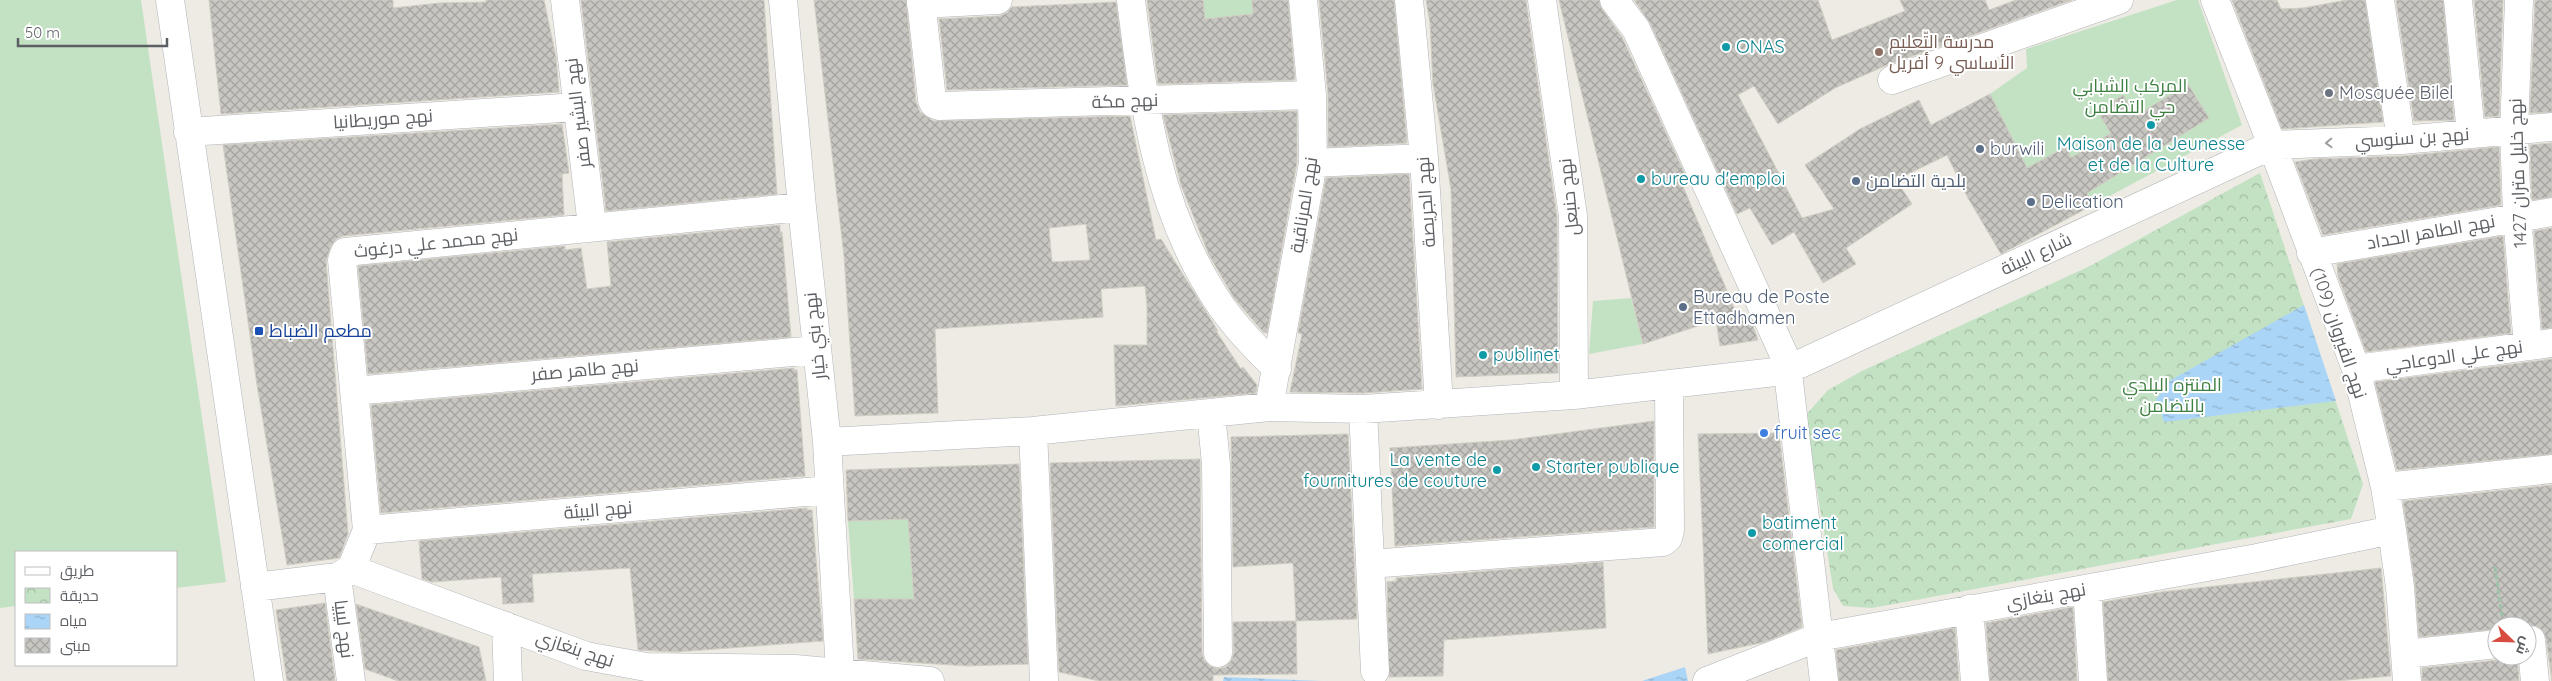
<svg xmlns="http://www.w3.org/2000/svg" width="2552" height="681" font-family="Quicksand,Cairo,sans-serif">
<defs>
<pattern id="park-crowns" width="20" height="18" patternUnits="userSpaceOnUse" patternTransform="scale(1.25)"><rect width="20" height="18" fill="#c3e2c3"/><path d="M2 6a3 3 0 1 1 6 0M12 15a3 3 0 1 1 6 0" fill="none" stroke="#a2baa2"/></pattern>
<pattern id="water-ripples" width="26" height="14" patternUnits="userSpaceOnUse" patternTransform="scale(1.25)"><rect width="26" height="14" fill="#abd5f6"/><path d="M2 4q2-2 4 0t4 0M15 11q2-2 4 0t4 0" fill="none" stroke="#8eb0cb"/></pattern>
<pattern id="building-cross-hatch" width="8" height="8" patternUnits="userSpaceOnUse" patternTransform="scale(1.25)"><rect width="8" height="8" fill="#c8c6c1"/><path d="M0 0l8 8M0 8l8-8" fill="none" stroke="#a6a4a0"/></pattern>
</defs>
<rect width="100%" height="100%" fill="#edebe4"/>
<path fill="url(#park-crowns)" d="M2260,173l103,311 -12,35 -479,89 -29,-2 -10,-18 -28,-172 23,-26 34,-19 228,-105z"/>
<path fill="#c3e2c3" d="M0,0h141l85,582 -50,6v-36h-160v54l-16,2z
M1203,0h49l1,14 -48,5z
M2177,0h21l44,125 -149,80 -27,-58 -39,21 -37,-74 37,-26 -1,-19z
M1631,298l12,46 -54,10 4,-53z
M908,519l6,80h-60l-6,-78z"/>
<path fill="url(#water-ripples)" d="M2304,305l32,96 -172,21 -8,-23 15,-19z
M1685,667l3,14h-46z
M1224,677l98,4h-99z"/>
<path fill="url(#building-cross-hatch)" stroke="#d1cdc3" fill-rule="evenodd" d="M209,0h184v8l46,-5 47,-1v-2h58l12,57 3,35 -338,22z
M581,0h183l13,194 -171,17z
M814,0h92l10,102 4,10 13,9 197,-5 26,124 5,-1 57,92h-2l25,38 2,-2 14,18 -1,8 -140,13 -2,-61h33v-41l-2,-18 -44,3 2,28 -168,12 3,84 -83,3 -11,-160zM1086,224l4,36 -38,2 -3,-34z
M1147,0h56l2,19 48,-5 -1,-14h36l7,80 -137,4z
M1319,0h75l13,143 -79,4v-53z
M1426,0h100l31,217 1,156 -102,4 -5,-188 -18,-105 -3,-61z
M1559,0h40l3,9 20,28 66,144 -6,3 56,133 11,-2 9,25 -38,6 -4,-26 -73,24z
M1634,0h184l14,40 73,-29 -5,-11h85l4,10 27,-10h56l-185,65 -52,23 -57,36 -24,-38 -16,9 64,123 32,-9 -29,-44 55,-36 59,-29 12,25 59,-31 37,74 39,-21 5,11 40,-25 -14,-22 26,-16 13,21 52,-32 21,34 -122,75 6,12 -92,49 -33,-56 -21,-43 -51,25 16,24 -66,44 10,16 -33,19 -29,-51 -22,13 -22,-37 -13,6 -87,-191z
M2232,0h45l4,9 22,-1 44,-8h18l18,122 -101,7z
M2396,0h47l11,120 -40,1z
M2474,0h29l-4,116 -14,1z
M2535,0h17v112l-22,1z
M1116,2l11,83 -180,5 -8,-71 60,-3 8,-3 5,-6z
M1297,111v51l-30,171 -4,-1 -29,-34 -25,-43 -28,-70 -18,-70z
M562,124l7,49 -7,1 2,41 -221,21 -7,3 -5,7 -5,15 22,273 -9,24 -52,7 -30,-180 -34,-240z
M2552,143v54l-20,3 -2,-55z
M2499,147l2,58 -178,30 -28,-73 19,-3 88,-3z
M1409,174l13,215 -59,4 -73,-1 12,-58 -4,-1 28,-155z
M780,225v7h2l9,105 -423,37 -10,-108 207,-20v4l16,-2 6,41 24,-3 -4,-44z
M2552,228v100l-10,1 -8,-98z
M2503,236l8,97 -145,19 -28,-76 -1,-12z
M2552,359v95l-155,16 -22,-88z
M794,368v2h3l8,106 -424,37 -10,-108z
M1654,421v106l-259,19 -5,-98 121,-8z
M1779,433l23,194 -37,15 -57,12 -10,-220z
M1348,434l9,185 -61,2 -3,-58 -60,4 -2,-130z
M1200,459l2,194 2,7 6,6 8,3 8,-2 5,-6 3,-8 -1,-31 63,-1 1,53 -84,1v6h-114l-40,-9 -9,-209z
M1019,464l9,200 -60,2 -110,-7 -4,-60h60l-6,-80 -60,2 -2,-51z
M2552,485v196l-6,-43 -3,-7 -6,-5h-40v3l-78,8 -4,-52 -12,-84z
M807,508v2h5l11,131 -147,11 -38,-2 -8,-82 -98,6 2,28 -31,2 -2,-27 -69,5 -10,-3 -3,-38z
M1603,562l3,66 -162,12 -1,36 -54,1 -2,-95 9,-1v-3z
M2381,568l10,108 -54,5h-229l-5,-79 58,-10z
M325,603l10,78h-48l-11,-71z
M356,604l123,43 7,34h-88l-33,-12z
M2073,607l4,74h-87l-4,-58z
M1955,628l4,53h-120l-3,-31z
M2507,656h10l2,25h-97v-13l77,-8z"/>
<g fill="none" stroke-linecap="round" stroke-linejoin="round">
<g stroke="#b1b4b8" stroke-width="29">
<path id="minor" d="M170,0l99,681
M565,0l27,226
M783,0l19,207 25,235 13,231
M921,0l11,100 2,4 5,2 373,-11
M1131,0c13,106 25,205 84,297 17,27 40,50 62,72
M1409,0l15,158 15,247
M1542,0l31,216 1,179
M1614,0l22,29 148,326
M2215,0l57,145 84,224 29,118 7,43 8,57 7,94
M2380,0l21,140
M2458,0l13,134
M2519,0l-5,131 3,85 11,130
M921,4l77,-4
M1892,80l227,-80
M188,132l389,-25
M1313,163l111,-5
M2311,253l241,-41
M1800,364l472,-219 129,-5 151,-13
M2356,369l196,-26
M1789,381l35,300
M354,391l462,-41
M1269,407l44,-244 -1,-68 -9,-95
M1363,409l12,262
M1211,413l5,51 2,189
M1033,431l11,250
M827,442l206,-11 236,-24 94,2 211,-14 201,-23
M2385,487l167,-18
M367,530l462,-40
M1370,564l293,-22 5,-4 2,-8 -1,-144
M351,569l235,87 60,11 149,2 135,12
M337,577l14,104
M255,587l82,-10 14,-8 16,-39 -25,-270 3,-8 457,-45
M2087,589l6,92
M1969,609l6,72
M506,626l2,55
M2531,640l4,41
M2406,654l91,-10
M1707,681l112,-44 438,-79 135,-28"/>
</g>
<path stroke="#9dc2a8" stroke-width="3" stroke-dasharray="5 2.5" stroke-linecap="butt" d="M2495,567l8,56"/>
<use href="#minor" stroke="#fff" stroke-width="28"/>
</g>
<defs><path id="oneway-chevron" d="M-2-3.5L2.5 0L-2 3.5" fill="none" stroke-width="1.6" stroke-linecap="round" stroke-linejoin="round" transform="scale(1.25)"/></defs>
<use stroke="#9d9fa1" href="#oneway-chevron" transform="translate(2329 143) rotate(178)"/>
<g fill="#0f9aa8" stroke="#fff" stroke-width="2">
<circle cx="1726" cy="47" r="5"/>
<circle cx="2151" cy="125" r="5"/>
<circle cx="1641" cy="179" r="5"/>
<circle cx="1483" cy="355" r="5"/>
<circle cx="1536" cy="467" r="5"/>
<circle cx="1497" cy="470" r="5"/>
<circle cx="1752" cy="533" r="5"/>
</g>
<circle fill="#8d6e63" stroke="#fff" stroke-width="2" cx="1879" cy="52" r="5"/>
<circle fill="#6b7280" stroke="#fff" stroke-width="2" cx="2329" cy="93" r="5"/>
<g fill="#5c6f8a" stroke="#fff" stroke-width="2">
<circle cx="1980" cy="149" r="5"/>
<circle cx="1856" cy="181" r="5"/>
<circle cx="2031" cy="202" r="5"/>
<circle cx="1683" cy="307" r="5"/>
</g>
<rect fill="#1a4fb4" stroke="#fff" stroke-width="2" x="254" y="326" width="10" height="10" rx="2.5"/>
<circle fill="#3f7fe0" stroke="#fff" stroke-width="2" cx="1764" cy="433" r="5"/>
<g text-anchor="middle" stroke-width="4" stroke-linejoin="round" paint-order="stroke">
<g font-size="18" fill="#785e54" stroke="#fff" text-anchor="start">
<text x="1889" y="48">مدرسة التّعليم<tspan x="1889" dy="21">الأساسي 9 أفريل</tspan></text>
</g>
<g font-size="18" fill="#0d838f" stroke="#fff" text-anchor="start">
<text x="1736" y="53">ONAS</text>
<text x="2151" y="150" text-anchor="middle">Maison de la Jeunesse<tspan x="2151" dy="21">et de la Culture</tspan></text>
<text x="1651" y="185">bureau d'emploi</text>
<text x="1493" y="361">publinet</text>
<text x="1487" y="466" text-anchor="end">La vente de<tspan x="1487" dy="21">fournitures de couture</tspan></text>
<text x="1546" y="473">Starter publique</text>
<text x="1762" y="529">batiment<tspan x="1762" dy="21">comercial</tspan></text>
</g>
<g font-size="18" fill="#3e8041" stroke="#fff">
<text x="2130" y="92">المركب الشبابي<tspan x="2130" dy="21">حي التضامن</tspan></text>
<text x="2172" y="391">المنتزه البلدي<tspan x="2172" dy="21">بالتضامن</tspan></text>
</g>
<g font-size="18" fill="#5b616d" stroke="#fff" text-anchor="start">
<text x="2339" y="99">Mosquée Bilel</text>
</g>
<g font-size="18" fill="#5c5f63" stroke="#fff">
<text transform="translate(1125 101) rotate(-2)" y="6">نهج مكة</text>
<text transform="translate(578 113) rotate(-97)" y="6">نهج البشير صفر</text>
<text transform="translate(383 119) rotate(-4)" y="6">نهج موريطانيا</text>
<text transform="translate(2412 138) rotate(-4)" y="6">نهج بن سنوسي</text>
<text transform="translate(2518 173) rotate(-92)" y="6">نهج خليل متران 1427</text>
<text transform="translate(1569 197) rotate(-96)" y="6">نهج حنبعل</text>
<text transform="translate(1426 202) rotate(-94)" y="6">نهج الجريصة</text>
<text transform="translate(1304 205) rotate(-81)" y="6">نهج المرناقية</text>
<text transform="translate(2431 232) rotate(-10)" y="6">نهج الطاهر الحداد</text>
<text transform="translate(436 243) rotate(-6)" y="6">نهج محمد علي درغوث</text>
<text transform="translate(2036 254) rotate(-25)" y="6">شارع البيئة</text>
<text transform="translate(2339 333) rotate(71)" y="6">نهج القيروان (109)</text>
<text transform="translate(815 336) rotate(-96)" y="6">نهج بني خيار</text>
<text transform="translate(2454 356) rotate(-8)" y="6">نهج علي الدوعاجي</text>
<text transform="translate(585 370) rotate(-5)" y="6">نهج طاهر صفر</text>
<text transform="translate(598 510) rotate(-5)" y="6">نهج البيئة</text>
<text transform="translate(2046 596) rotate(-10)" y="6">نهج بنغازي</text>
<text transform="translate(344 629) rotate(83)" y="6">نهج ليبيا</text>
<text transform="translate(575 649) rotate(18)" y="6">نهج بنغازي</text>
</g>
<g font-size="18" fill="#4e5e75" stroke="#fff" text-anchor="start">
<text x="1990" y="155">burwili</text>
<text x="1866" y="187">بلدية التضامن</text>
<text x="2041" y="208">Delication</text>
<text x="1693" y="303">Bureau de Poste<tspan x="1693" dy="21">Ettadhamen</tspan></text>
</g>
<g font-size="18" fill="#164399" stroke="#fff" text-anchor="start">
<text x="269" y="337">مطعم الضباط</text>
</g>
<g font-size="18" fill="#366cbe" stroke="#fff" text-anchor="start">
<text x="1774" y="439">fruit sec</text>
</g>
</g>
<rect x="15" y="551" width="162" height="115" fill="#ffffff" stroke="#bebfc1"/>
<rect x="25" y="567" width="25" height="8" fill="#ffffff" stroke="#bebfc1"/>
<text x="60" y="576" font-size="15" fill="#5c5f63">طريق</text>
<rect x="25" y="588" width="25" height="15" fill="url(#park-crowns)" stroke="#bebfc1"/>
<text x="60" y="601" font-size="15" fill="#5c5f63">حديقة</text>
<rect x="25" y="614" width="25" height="15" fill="url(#water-ripples)" stroke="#bebfc1"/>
<text x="60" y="626" font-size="15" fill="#5c5f63">مياه</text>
<rect x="25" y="638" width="25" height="15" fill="url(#building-cross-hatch)" stroke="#bebfc1"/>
<text x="60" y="651" font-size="15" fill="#5c5f63">مبنى</text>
<g transform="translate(2512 641) rotate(113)"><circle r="24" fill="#ffffff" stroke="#bebfc1"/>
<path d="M0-4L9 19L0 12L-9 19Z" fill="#d64c41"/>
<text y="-8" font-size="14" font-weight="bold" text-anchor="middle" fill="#5c5f63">ش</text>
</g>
<path d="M18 38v8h149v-8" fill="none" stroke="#5c5f63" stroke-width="2.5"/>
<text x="25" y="38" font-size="15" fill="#5c5f63" stroke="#ffffff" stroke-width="4" paint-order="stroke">50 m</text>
</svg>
